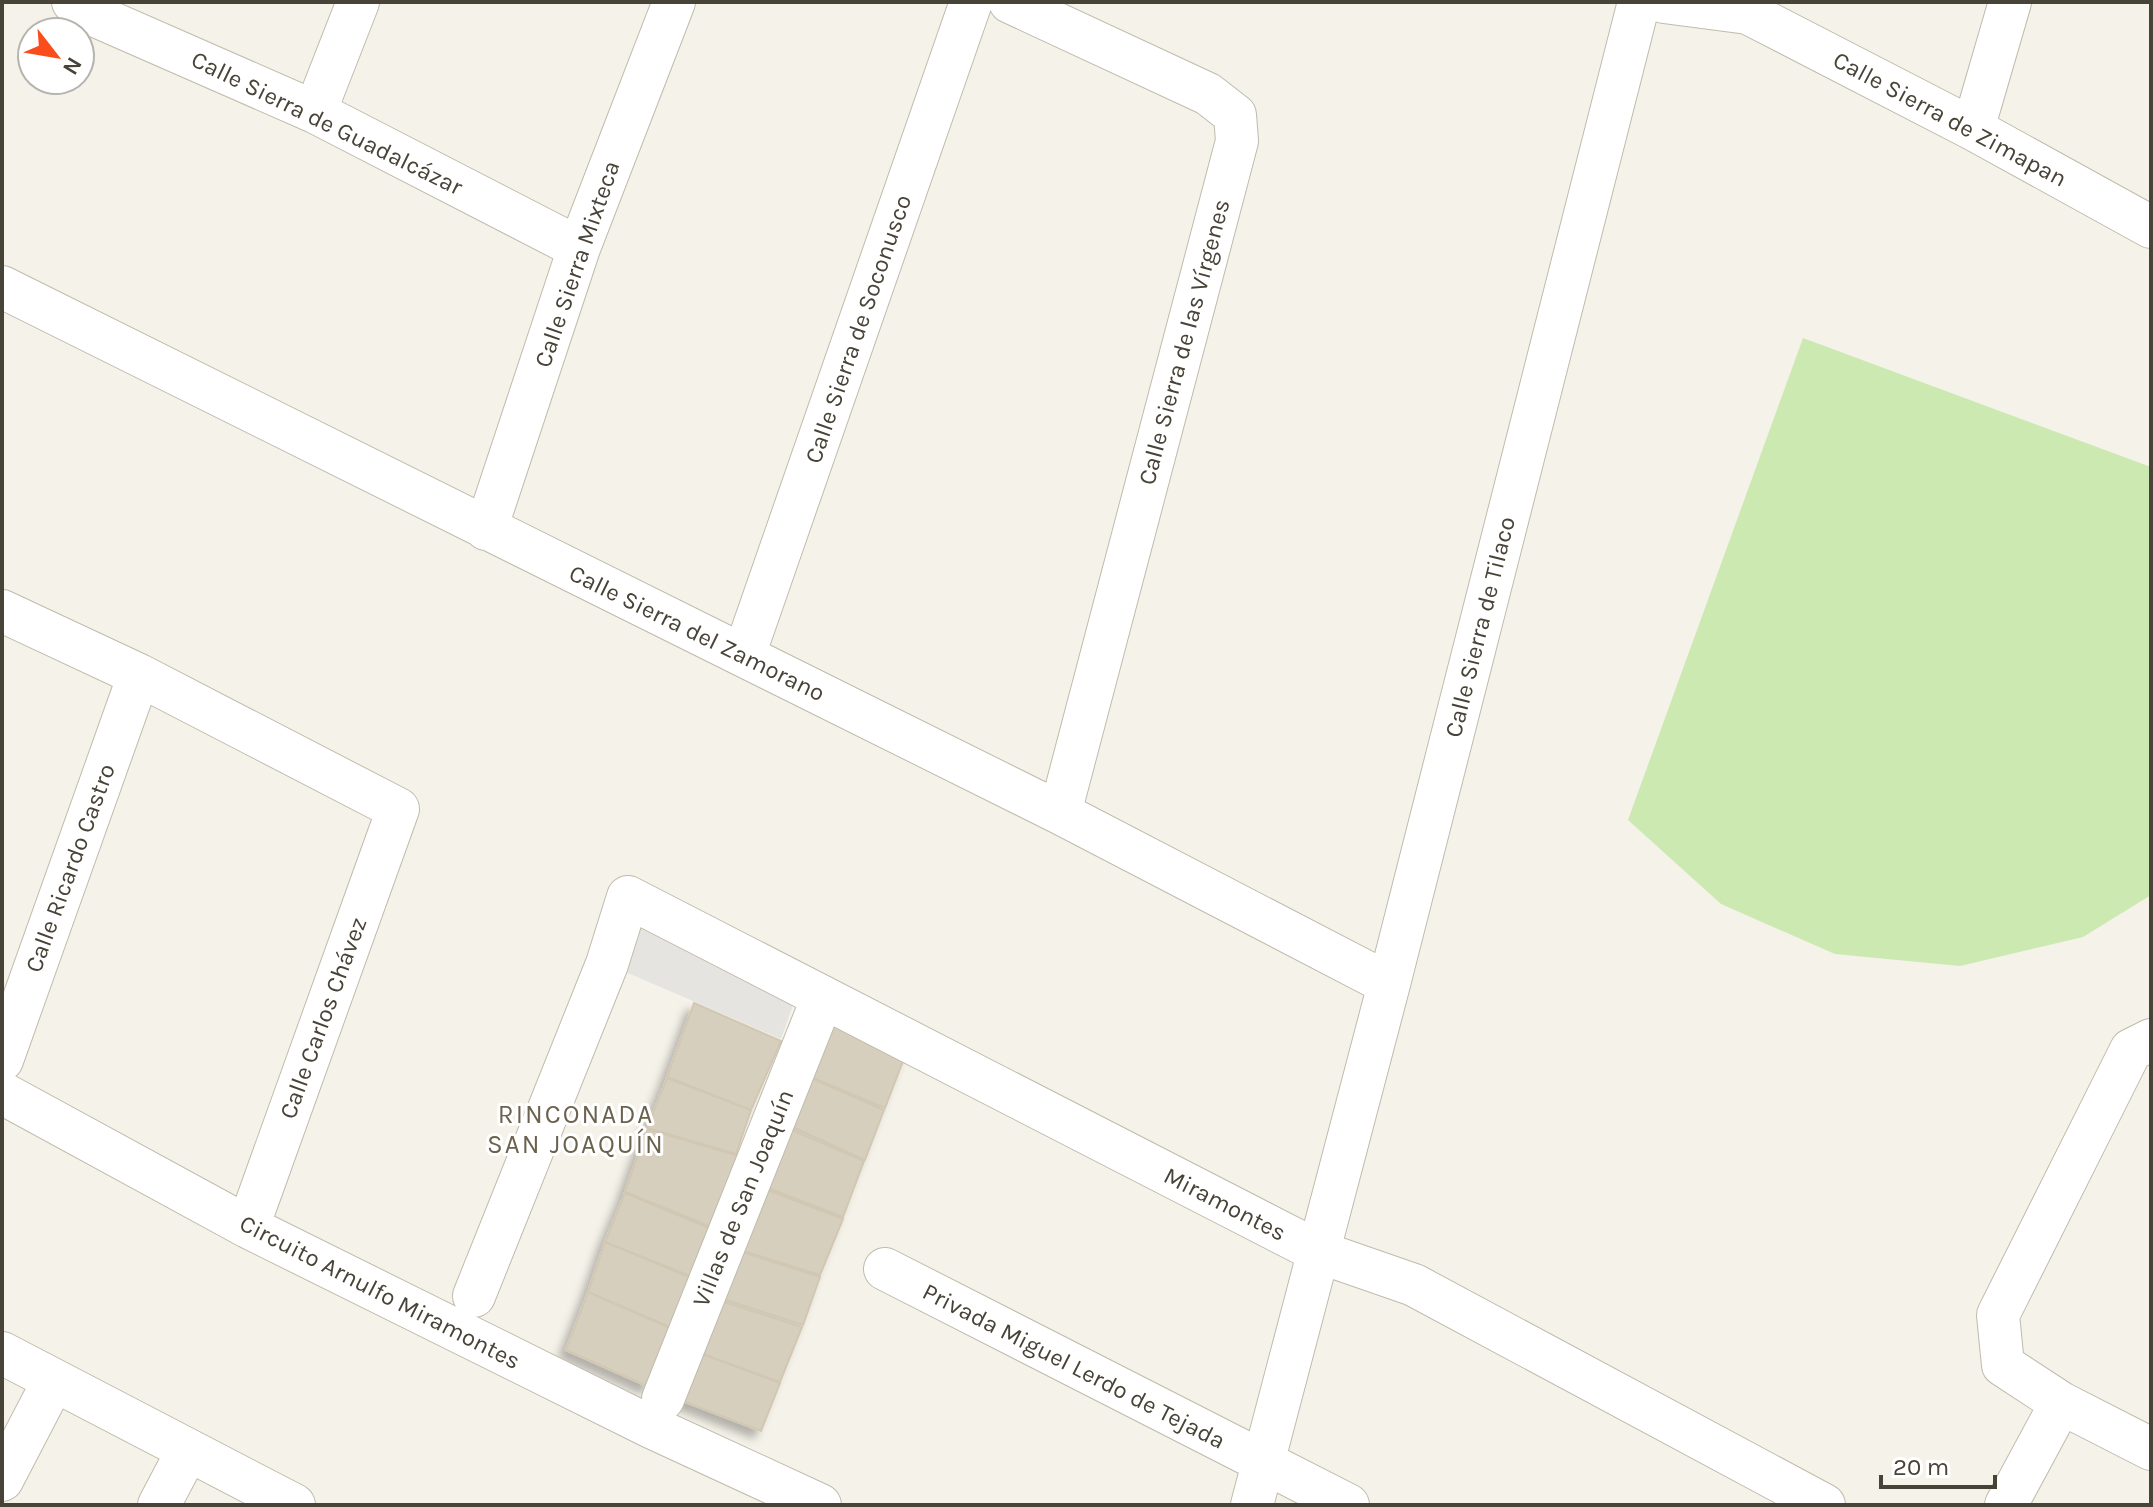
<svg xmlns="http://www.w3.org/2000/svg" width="2153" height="1507" font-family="Karla,sans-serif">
<defs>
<filter id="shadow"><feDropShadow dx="-7" dy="7" stdDeviation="4" flood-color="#0004"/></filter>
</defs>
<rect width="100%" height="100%" fill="#f5f2e9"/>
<path fill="#cce9b2" d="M1803,338l348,129v428l-68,42 -123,29 -125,-12 -114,-50 -93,-84z"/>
<path fill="#e6e4e1" d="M628,897l172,88 -19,54 -174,-75z"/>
<path fill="#d6cfbe" stroke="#d1c7b2" stroke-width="2" filter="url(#shadow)" d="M694,1003l87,38 -30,69 -84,-33z
M830,1012l78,36 -23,60 -79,-33z
M806,1076l78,34 -19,50 -77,-35z
M667,1078l84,32 -15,44 -89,-26z
M785,1127l79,34 -21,56 -80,-31z
M647,1129l92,27 -30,70 -84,-34z
M762,1188l81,31 -23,56 -83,-26z
M625,1193l84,35 -19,48 -85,-34z
M605,1242l84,35 -19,50 -82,-35z
M736,1250l84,27 -17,48 -83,-27z
M588,1292l82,36 -21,59 -83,-37z
M721,1301l81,26 -22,55 -80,-29z
M699,1353l81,30 -19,48 -81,-31z"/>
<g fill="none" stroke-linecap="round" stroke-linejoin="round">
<g stroke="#c0bbac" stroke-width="44">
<path id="minor" d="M73,2l14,10 228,100 264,136
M1010,2l198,92 27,21 2,26 -177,672
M1664,2l84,11
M1736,2l12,11 225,116 178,98
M315,112l43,-110
M1973,129l37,-127
M2,287l1058,526 329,171
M486,529l93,-281 95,-246
M2,611l137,64 259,134 -150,418
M744,655l227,-653
M2151,1040l-20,10 -133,265 5,50 58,38 90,46
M2,1060l137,-385
M2,1093l246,134 403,200 169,78
M885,1269l463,236
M474,1296l133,-332 21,-67 691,355 95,33 410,220
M2,1353l292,152
M663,1399l160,-402
M2,1480l52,-100
M159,1505l29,-55
M1252,1505l137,-521 250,-982
M2006,1505l55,-102"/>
</g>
<use href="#minor" stroke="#fff" stroke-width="42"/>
</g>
<g text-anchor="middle" stroke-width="6" stroke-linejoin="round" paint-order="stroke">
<g font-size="24" fill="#484337" stroke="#fff">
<text transform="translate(1950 119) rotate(28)" y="8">Calle Sierra de Zimapan</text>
<text transform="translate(327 123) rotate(26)" y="8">Calle Sierra de Guadalcázar</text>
<text transform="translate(577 264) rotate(-71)" y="8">Calle Sierra Mixteca</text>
<text transform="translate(858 329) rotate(-71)" y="8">Calle Sierra de Soconusco</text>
<text transform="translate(1184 342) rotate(-75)" y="8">Calle Sierra de las Vírgenes</text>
<text transform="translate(1480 627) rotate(-76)" y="8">Calle Sierra de Tilaco</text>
<text transform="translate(697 633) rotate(26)" y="8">Calle Sierra del Zamorano</text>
<text transform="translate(70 868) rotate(-70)" y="8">Calle Ricardo Castro</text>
<text transform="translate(323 1018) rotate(-70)" y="8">Calle Carlos Chávez</text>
<text transform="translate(743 1198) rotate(-68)" y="8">Villas de San Joaquín</text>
<text transform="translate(1225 1204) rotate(27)" y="8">Miramontes</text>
<text transform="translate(380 1292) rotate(27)" y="8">Circuito Arnulfo Miramontes</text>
<text transform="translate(1074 1366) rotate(27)" y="8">Privada Miguel Lerdo de Tejada</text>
</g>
<g font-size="26" letter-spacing="2" fill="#6b624e" stroke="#fff">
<text x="576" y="1123">RINCONADA<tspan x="576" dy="30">SAN JOAQUÍN</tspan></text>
</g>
</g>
<rect width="2153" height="1507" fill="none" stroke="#484337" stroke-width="8"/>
<g transform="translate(56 56) rotate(121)"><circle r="38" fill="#ffffff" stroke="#b6b4af" stroke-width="2"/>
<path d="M0-6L14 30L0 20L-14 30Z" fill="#fa4d1b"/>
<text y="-12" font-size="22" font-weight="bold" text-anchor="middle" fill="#484337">N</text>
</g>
<path d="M1881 1475v12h114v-12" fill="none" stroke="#484337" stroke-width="4"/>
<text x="1893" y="1475" font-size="24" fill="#484337" stroke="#ffffff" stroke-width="6" paint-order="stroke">20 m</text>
</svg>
